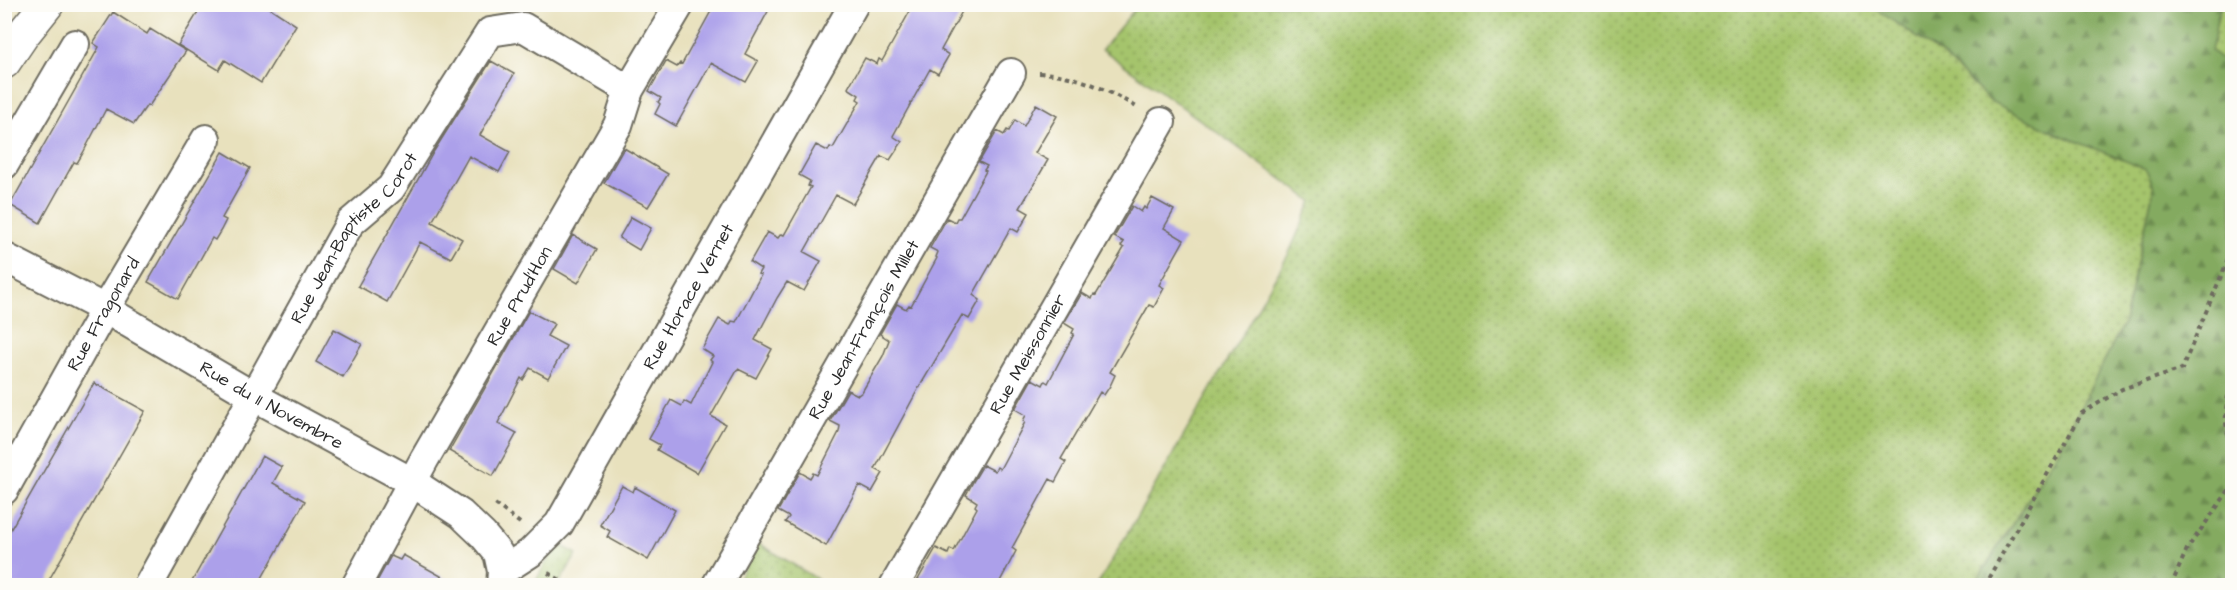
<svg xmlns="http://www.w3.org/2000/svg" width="2237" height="590" font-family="'Architects Daughter',sans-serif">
<defs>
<pattern id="grass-dots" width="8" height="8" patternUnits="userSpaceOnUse" patternTransform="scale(1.5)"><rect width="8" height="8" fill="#a5c46c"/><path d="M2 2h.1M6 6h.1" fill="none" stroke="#879f59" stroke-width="1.8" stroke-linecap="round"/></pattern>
<pattern id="forest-firs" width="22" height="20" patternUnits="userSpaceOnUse" patternTransform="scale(1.5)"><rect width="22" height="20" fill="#84aa60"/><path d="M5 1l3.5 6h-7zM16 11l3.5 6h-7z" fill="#6c8b4f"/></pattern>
</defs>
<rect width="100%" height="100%" fill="#fdfcf7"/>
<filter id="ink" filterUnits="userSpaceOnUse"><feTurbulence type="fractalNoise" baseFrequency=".0167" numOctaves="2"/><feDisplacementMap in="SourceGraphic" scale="12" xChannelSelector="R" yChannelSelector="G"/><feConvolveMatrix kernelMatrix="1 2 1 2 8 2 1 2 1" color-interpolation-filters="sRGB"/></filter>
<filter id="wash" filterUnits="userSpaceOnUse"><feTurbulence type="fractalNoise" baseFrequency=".008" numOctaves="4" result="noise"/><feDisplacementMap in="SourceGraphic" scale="24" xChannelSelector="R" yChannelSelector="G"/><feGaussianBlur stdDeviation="1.35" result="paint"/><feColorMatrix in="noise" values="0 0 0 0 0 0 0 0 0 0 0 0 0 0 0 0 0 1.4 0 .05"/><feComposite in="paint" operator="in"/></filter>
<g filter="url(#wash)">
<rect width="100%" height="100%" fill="#e8e1bd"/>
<path fill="url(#grass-dots)" stroke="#68784c" stroke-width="1.5" d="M1138,5h732l74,51 46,45 156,68 8,18 -30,135 -65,128 -85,135 -877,1 191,-331 24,-54 -210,-152z
M2222,5h10v64l-22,-19c6,-14 5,-35 12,-45z
M557,543l20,11 -19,31 -25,1z
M758,543l69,42h-92z"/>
<path fill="url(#forest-firs)" stroke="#586a46" stroke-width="1.5" d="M1870,5h352c-7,10 -6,31 -11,45l21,19v516h-258l85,-135 65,-128 30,-135 -8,-18 -86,-34 -70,-34 -46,-45z"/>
<g id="blocks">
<path fill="#aca0ea" d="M203,4h61l32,21 -35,58 -36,-23 -6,10 -41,-25z
M715,4h57l-27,50 13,7 -12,21 -35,-19 -35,63 -21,-12 5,-10 -2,-2 3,-4 -12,-7 17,-30 11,6 3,-4 2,1z
M914,4h52l-25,46 8,5 -11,19 -8,-5 -19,34 -18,33 9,6 -12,18 -9,-4 -28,48 -17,-9 -32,57 17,9 -17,30 -17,-9 -10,16 -22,42 17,9 -16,29 -18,-9 -27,47 14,8 -28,49 -40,-23 3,-5 -11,-6 22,-39 11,6 2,-5 7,4 21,-43 -2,-2 3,-4 -11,-7 17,-30 11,6 2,-4 4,1 25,-47 -3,-1 3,-5 -11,-7 17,-30 11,6 3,-4 3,1 27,-48 -3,-1 2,-5 -11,-6 17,-30 12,6 2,-4 3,1 27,-47 -3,-2 2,-4 -11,-7 17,-30 12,6 2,-5 3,2z
M113,12l34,22 3,-5 36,22 -37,55 -2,-1 -13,19 -28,-15 -23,44 -6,10 -3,-1 -34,61 -30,-18 89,-158 -6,-4z
M491,61l23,13 -34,61 30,17 -11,20 -30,-16 -37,66 30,17 -11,19 -31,-16 -33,60 -29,-16 76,-135z
M1036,104l21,12 -22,37 13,7 -28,48 9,5 -11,19 -7,-4 -38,67 7,5 -11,19 -7,-4 -45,76 -42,78 8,4 -11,19 -13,-7 -33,61 -41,-24 4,-5 -11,-6 22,-39 10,6 3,-5 4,2 22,-43 1,-6 -10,-5 18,-31 10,5 4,-3 21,-36 6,-16 -9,-6 17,-30 9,5 3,-4 2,1 26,-48 -1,-1 2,-5 -8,-4 17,-30 8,4 2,-4h3l26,-47 -2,-1 3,-4 -8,-4 18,-31 7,4 3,-5 2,1 6,-11 9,6z
M624,148l44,26 -20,33 -44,-24z
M223,152l27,16 -28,50 4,2 -5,10 -6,10 -3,-2 -34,61 -30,-17z
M1152,198l22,12 -10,18 20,12 -25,45 5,3 -10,19 -5,-2 -39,67 5,3 -5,11 -6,9 -4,-3 -39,67 5,3 -11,20 -5,-3 -38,69 4,3 -18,34h-83l21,-37 12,6 2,-5 4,2 23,-43 -2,-2 2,-4 -11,-7 8,-15 9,-15 12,6 2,-4 3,2 25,-47 -2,-1 3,-6 -11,-6 17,-30 11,6 2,-4 3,2 26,-49 -2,-1 2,-4 -10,-6 18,-30 10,6 2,-5 2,1 28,-47 -3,-2 3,-4 -10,-5 18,-31 9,6 3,-5 2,2z
M631,217l20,11 -12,22 -20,-12z
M573,235l24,14 -19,34 -24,-14z
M529,311l25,13 -7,12 19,10 -18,32 -18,-10 -7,12 -2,-2 -23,45 19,10 -24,43 -44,-25z
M334,329l28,15 -19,33 -27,-15z
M94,383l51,28 -99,174h-42v-44z
M262,456l20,11 -9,16 32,18 -47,84h-68z
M622,486l11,6 2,-5 40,23 -27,50 -41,-23 3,-6 -10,-6z
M403,555l54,30h-82l16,-29 9,4z"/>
</g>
</g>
<g filter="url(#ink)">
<use href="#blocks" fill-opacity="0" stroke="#6d6b5e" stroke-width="1.5"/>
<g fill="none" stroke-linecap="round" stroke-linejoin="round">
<g stroke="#6d6b5e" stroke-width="32">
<g id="minor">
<path d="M4,165l71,-121"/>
<path id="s1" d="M4,257l101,52 150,88 157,85 49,32 22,21 15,18 4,18 -1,15"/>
<path id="s2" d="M4,490l101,-181 101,-170"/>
<path id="s3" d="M502,571l28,-18 29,-29 295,-520"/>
<path id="s4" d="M148,586l202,-363 41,-35 99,-156 33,-5 106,63"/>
<path id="s5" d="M356,586l68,-126 194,-335 11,-35 51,-86"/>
<path id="s6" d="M716,586l295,-513"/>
<path id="s7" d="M894,586l267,-464"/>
</g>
</g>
<g stroke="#6d6b5e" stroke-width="36">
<path id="tertiary" d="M4,62l19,-28 24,-30"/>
</g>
<path stroke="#6d6b5e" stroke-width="4" stroke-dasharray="4.5 4.5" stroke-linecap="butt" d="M1039,73c37,1 67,16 99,35
M2232,378c-5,19 -11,48 0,65
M495,504l25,19
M548,573l23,13
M1984,586l98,-173 40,-24 60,-20 50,-119
M2171,586l16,-37 45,-63"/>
<use href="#minor" stroke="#fff" stroke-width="28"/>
<use href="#tertiary" stroke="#fff" stroke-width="33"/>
</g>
</g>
<g text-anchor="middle" stroke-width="6" stroke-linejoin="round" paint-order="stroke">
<g font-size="18" fill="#2b2b2b" stroke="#fdfcf7">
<text dy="6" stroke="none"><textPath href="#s4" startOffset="406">Rue Jean-Baptiste Corot</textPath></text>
<text dy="6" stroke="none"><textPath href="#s5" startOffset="333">Rue Prud'Hon</textPath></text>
<text dy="6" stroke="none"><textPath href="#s3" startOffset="336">Rue Horace Vernet</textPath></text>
<text dy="6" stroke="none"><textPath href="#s2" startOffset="202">Rue Fragonard</textPath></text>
<text dy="6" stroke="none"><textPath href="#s6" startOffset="296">Rue Jean-François Millet</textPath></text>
<text dy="6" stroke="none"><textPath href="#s7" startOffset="268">Rue Meissonnier</textPath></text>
<text dy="6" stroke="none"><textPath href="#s1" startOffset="306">Rue du 11 Novembre</textPath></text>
</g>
</g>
<rect width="2237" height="590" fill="none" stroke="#fdfcf7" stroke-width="24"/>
</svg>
